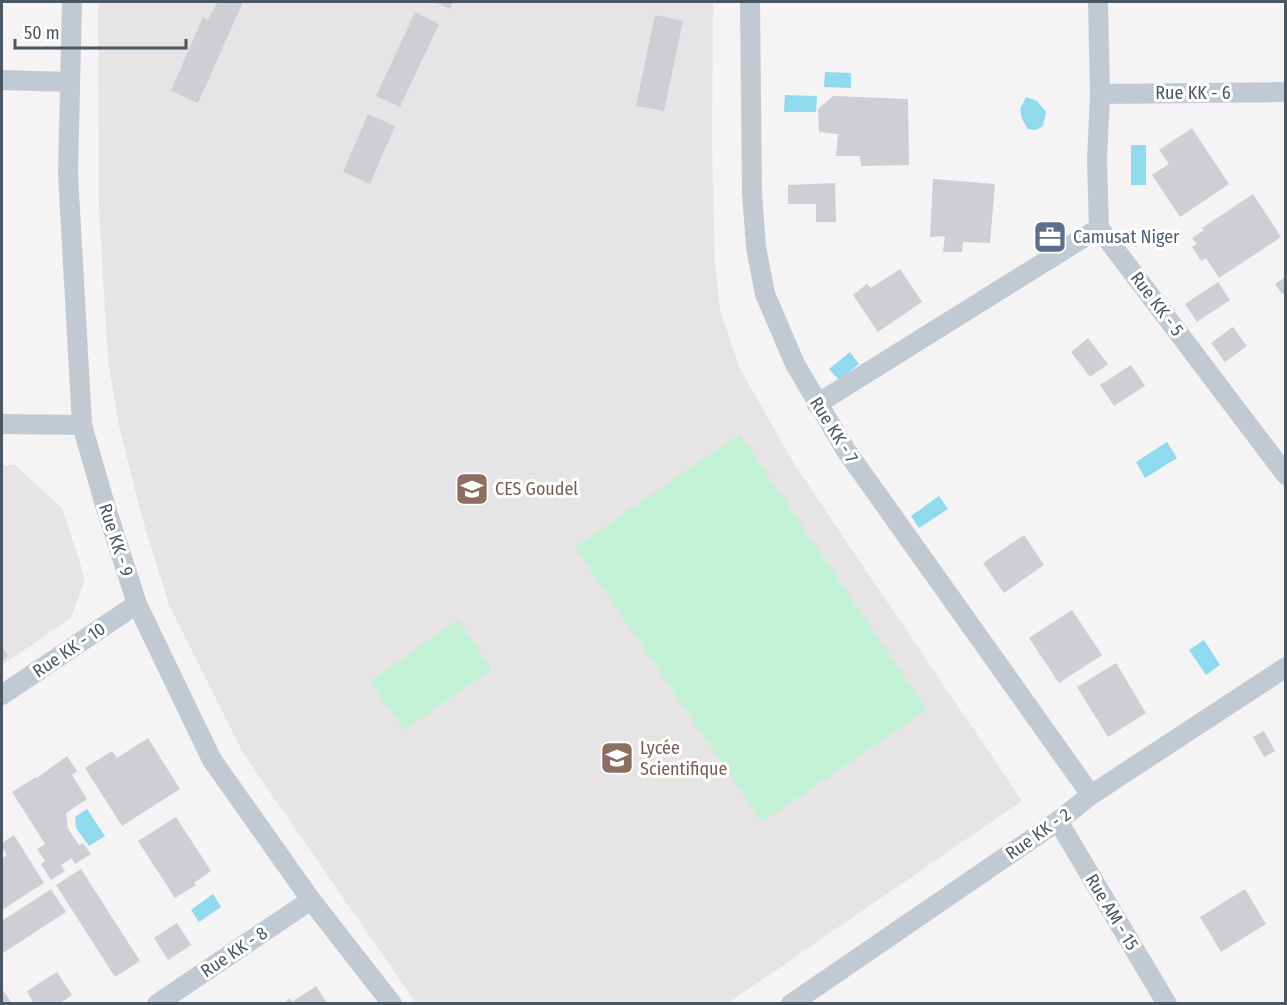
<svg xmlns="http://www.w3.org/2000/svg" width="1287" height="1005" font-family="'Fira Sans Condensed',sans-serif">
<rect width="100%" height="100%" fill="#f5f3f3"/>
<path fill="#e6e4e5" d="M98,2h615l-1,143 3,117 5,48 19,57 55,97 228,337 -294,202h-312l-173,-250 -74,-148 -28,-91 -22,-88 -11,-66 -9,-151z
M2,465h13l47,43 23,71 -14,39 -69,47z"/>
<path fill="#c3f1d5" d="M740,434l187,276 -165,112 -187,-275z
M458,620l34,49 -88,61 -34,-49z"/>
<path fill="#90daee" d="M825,72l26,1v15l-27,-1z
M785,95l32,1 -1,16h-32z
M1026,97l11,4 9,11 -3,14 -7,4 -8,-1 -6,-10 -2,-10z
M1131,145h15v40h-15z
M850,352l9,12 -20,16 -10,-11z
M1167,442l10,16 -32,20 -9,-16z
M939,496l9,13 -29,19 -8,-12z
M1204,640l16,25 -14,10 -17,-25z
M87,809l18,27 -16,10 -13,-18 -1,-11z
M213,894l8,13 -22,15 -8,-12z"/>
<path fill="#cdcfd5" d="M217,2h26l-45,101 -27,-12 32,-74 5,3z
M435,2h18l-3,7z
M415,12l24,12 -39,83 -24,-11z
M655,15l28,6 -19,90 -28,-5z
M833,96l75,3 1,66 -48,1 -1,-10h-24l2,-22 -19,-2 -1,-23z
M368,114l27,12 -25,58 -27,-12z
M1192,128l37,56 -49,33 -28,-42 17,-11 -10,-14z
M933,179l62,5 -5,59 -27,-1 -1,10h-19l2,-16 -15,1z
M835,183l1,39h-20v-18h-28v-19z
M1253,194l28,43 -62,41 -13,-20 -5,3 -9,-14 5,-3 -5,-6 12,-8 -2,-2z
M900,269l22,33 -44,30 -25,-37 14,-11 4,4z
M1286,277v15l-4,2 -7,-10z
M1218,282l12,18 -33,22 -12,-18z
M1233,327l14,19 -22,16 -14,-19z
M1088,338l20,26 -18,13 -19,-25z
M1131,365l14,21 -31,20 -14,-21z
M1024,535l20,30 -40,28 -21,-30z
M1072,610l30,45 -43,28 -30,-45z
M2,646l6,10 -6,5z
M1116,663l30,50 -38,24 -31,-50z
M1264,731l11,20 -11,6 -11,-20z
M148,738l32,51 -58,37 -37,-58 27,-17 5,7z
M67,756l10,15 -5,4 15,24 -21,14 2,16 11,16 4,-2 8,11 -16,10 -3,-6 -11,7 4,6 -14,9 -10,-16 4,-3 -8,-12 8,-5 -33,-52 24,-15 1,1z
M176,817l35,54 -17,12 2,2 -21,13 -37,-57z
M14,835l30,48 -42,27v-51l5,-4 -5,-8v-4z
M81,869l59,92 -25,16 -59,-92z
M51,889l15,23 -63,41 -1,-3v-29z
M1245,889l21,35 -45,28 -21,-35z
M177,923l14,22 -23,15 -14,-22z
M57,972l15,23 -13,9h-25l-7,-13z
M316,986l12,18h-45l7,-6 2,4z
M4,991l8,13h-10v-11z"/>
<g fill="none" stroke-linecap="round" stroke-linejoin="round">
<path stroke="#c1cad2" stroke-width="20" d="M72,2l-4,172 14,251 23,80 32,99 75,156 99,140 81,104
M750,2l2,191 4,54 9,47 30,70 50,85 246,346
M1098,2l2,92 -3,66 2,68 187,247
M2,80l67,2
M1100,94l186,-2
M817,404l282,-176
M2,424l80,1
M2,695l135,-91
M1058,821l109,183
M157,1004l154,-104
M791,1004l267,-183 33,-26 195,-128"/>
</g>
<defs>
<g id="office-square" transform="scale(1.725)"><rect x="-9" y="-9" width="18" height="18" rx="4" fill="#5c6f8a" stroke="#fff"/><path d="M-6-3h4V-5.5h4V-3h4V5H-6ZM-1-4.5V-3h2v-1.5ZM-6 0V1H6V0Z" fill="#fff"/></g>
<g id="school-square" transform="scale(1.725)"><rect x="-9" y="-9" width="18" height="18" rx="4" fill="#8d6e63" stroke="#fff"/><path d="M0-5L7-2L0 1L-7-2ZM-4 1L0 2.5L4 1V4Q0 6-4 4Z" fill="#fff"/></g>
</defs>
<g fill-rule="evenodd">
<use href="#office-square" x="1050" y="237"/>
<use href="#school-square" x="472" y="489"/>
<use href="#school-square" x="617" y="758"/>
</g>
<g text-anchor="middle" stroke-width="6" stroke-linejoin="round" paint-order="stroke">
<g font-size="18" fill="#4a5661" stroke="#fff">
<text x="1193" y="99">Rue KK - 6</text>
<text transform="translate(1157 304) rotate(53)" y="6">Rue KK - 5</text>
<text transform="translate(834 430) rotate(58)" y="6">Rue KK - 7</text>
<text transform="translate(116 540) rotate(72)" y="6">Rue KK - 9</text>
<text transform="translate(69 650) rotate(-34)" y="6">Rue KK - 10</text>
<text transform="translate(1038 834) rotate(-35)" y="6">Rue KK - 2</text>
<text transform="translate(1112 912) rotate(59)" y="6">Rue AM - 15</text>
<text transform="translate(234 952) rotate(-34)" y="6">Rue KK - 8</text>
</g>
<g font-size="18" fill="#4e5e75" stroke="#fff" text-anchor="start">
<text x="1073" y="243">Camusat Niger</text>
</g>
<g font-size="18" fill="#785e54" stroke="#fff" text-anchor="start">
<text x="495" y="495">CES Goudel</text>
<text x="640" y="754">Lycée<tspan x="640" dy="21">Scientifique</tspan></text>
</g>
</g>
<rect width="1287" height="1005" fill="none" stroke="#4a5661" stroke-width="6"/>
<path d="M15 39v9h171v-9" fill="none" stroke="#4a5661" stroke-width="3"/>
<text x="24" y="39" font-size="18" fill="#4a5661" stroke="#ffffff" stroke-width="4.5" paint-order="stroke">50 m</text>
</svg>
